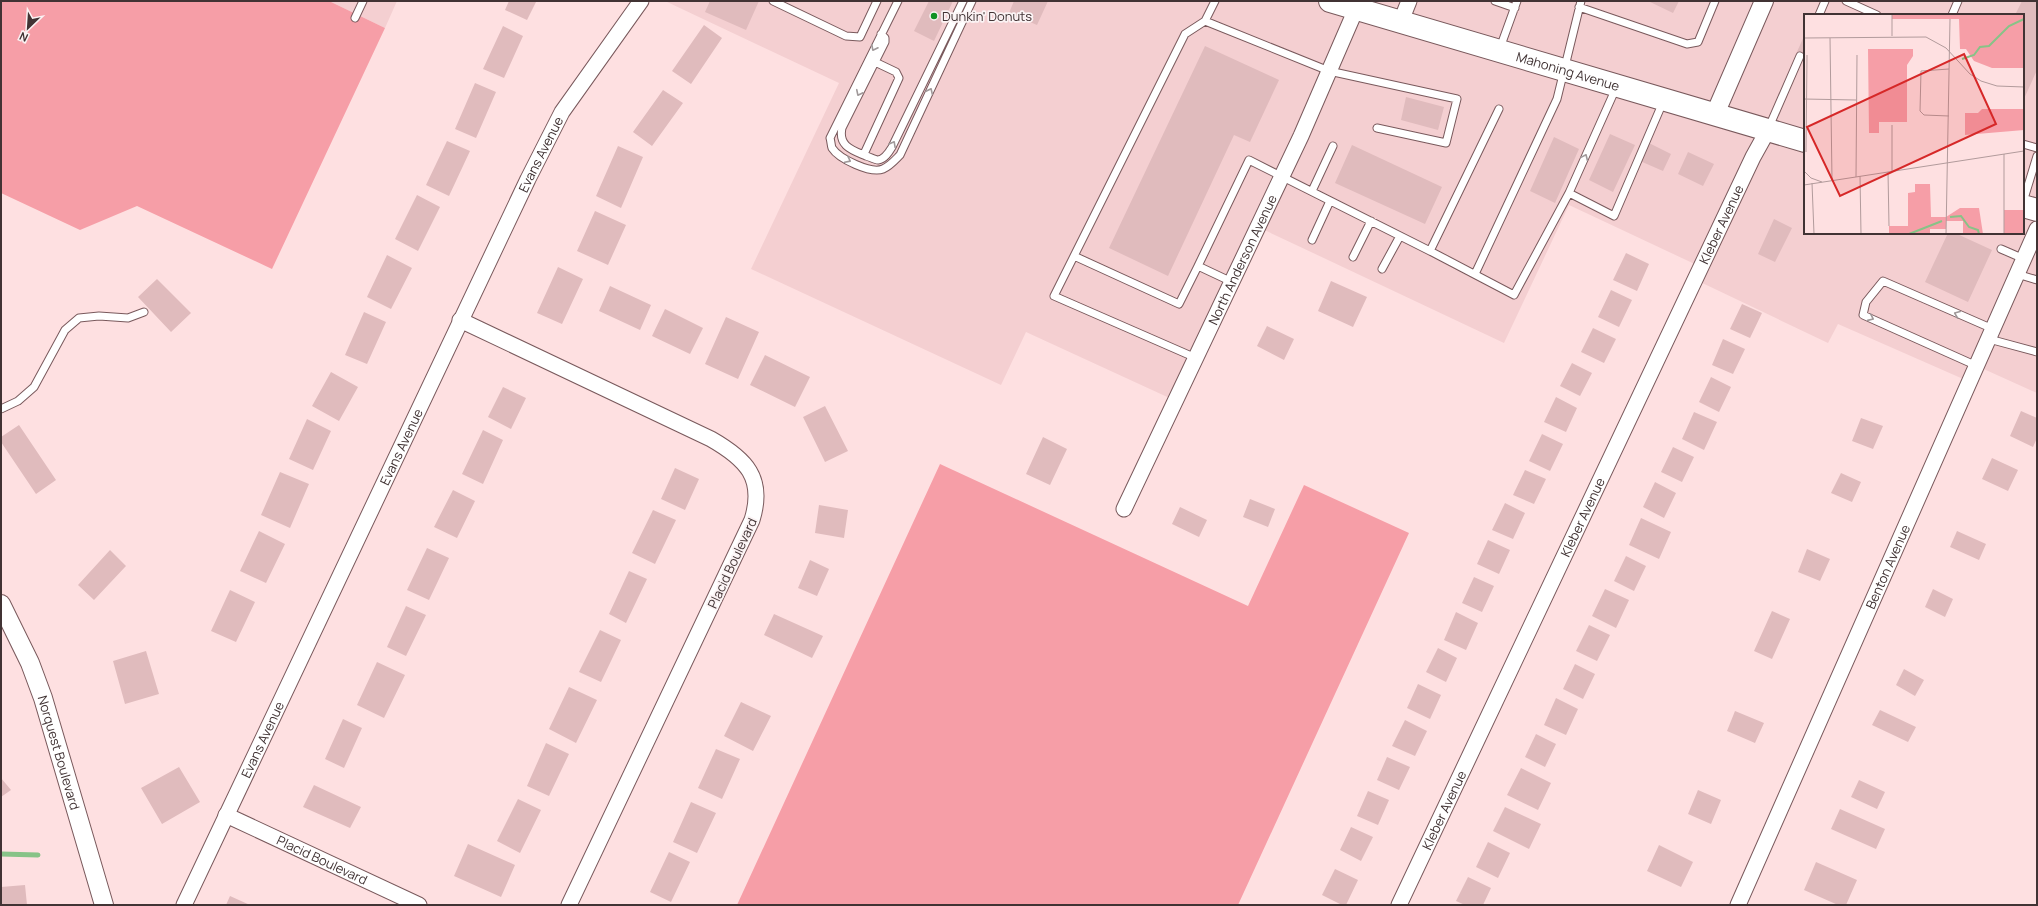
<svg xmlns="http://www.w3.org/2000/svg" width="2038" height="906" font-family="Manrope,sans-serif">
<rect width="100%" height="100%" fill="#fee0e1"/>
<path fill="#f4cfd1" fill-rule="evenodd" d="M329,1h68l-12,27z
M665,1h1372v392l-60,-27 -7,16 -132,-58 -10,19 -132,-63 5,-13 -132,-62 -65,138 -246,-116 -82,174 -150,-69 -25,53 -250,-116 88,-186zM1805,15h218v218h-218z"/>
<path fill="#f69ea7" d="M1,1h328l56,27 -113,241 -135,-63 -57,24 -79,-37z
M940,464l308,142 56,-121 105,48 -171,372h-501z"/>
<g fill="none" stroke-linecap="round" stroke-linejoin="round">
<path stroke="#87c387" stroke-width="5" d="M1,854l37,1"/>
</g>
<path fill="#e0bbbd" d="M509,1h25l2,1 -9,18 -22,-10z
M710,1h49l-13,29 -41,-18z
M929,1h24l-19,40 -20,-10z
M1014,1h34l-11,24 -28,-12z
M1648,1h31l-6,12z
M2022,1h15v69l-14,31v-86h-8z
M704,25l18,13 -31,46 -19,-13z
M503,26l20,10 -19,42 -21,-9z
M1805,34v24l-9,-4z
M1205,46l74,34 -29,62 -16,-7 -66,141 -59,-28z
M475,83l21,9 -20,46 -21,-9z
M663,90l20,13 -31,43 -19,-14z
M1406,97l38,10 -6,23 -37,-10z
M1610,134l25,11 -22,47 -24,-12z
M1554,137l25,12 -24,54 -25,-12z
M447,141l23,10 -21,45 -23,-11z
M1649,143l22,11 -8,17 -23,-10z
M1352,145l90,42 -17,37 -90,-41z
M618,146l25,11 -22,51 -25,-12z
M1688,152l26,12 -11,22 -25,-12z
M417,195l23,12 -22,44 -23,-12z
M595,211l31,14 -18,40 -31,-14z
M1774,219l18,9 -17,34 -17,-8z
M1948,233h7l37,17 -24,52 -43,-20z
M1626,253l23,11 -12,27 -24,-11z
M387,255l25,13 -21,41 -24,-12z
M558,267l25,12 -21,45 -25,-11z
M157,279l34,34 -20,19 -33,-35z
M1331,281l36,16 -14,30 -35,-16z
M610,286l41,19 -11,25 -41,-19z
M1611,290l21,10 -13,27 -21,-10z
M1742,304l20,9 -12,25 -20,-9z
M665,309l38,19 -13,26 -38,-18z
M364,312l22,10 -19,42 -22,-9z
M726,317l33,15 -21,47 -33,-15z
M1267,326l27,13 -10,21 -27,-14z
M1593,328l23,11 -12,24 -23,-11z
M1723,339l22,10 -12,25 -21,-9z
M765,355l45,22 -15,30 -45,-22z
M1572,363l20,10 -12,23 -20,-10z
M331,372l27,15 -19,34 -27,-15z
M1711,377l20,10 -12,25 -20,-10z
M503,387l23,11 -15,31 -23,-12z
M1556,397l21,11 -11,24 -22,-10z
M825,406l23,45 -23,11 -22,-45z
M2021,411l16,7v20l-4,9 -23,-11z
M1694,412l23,10 -13,28 -22,-11z
M1861,418l22,8 -10,23 -21,-8z
M307,419l24,12 -18,39 -24,-11z
M19,425l37,55 -20,14 -35,-52v-5z
M483,430l20,10 -20,44 -21,-10z
M1542,434l21,10 -13,27 -21,-10z
M1043,437l24,12 -17,36 -24,-11z
M1673,447l21,10 -12,25 -21,-10z
M1992,458l26,12 -10,21 -26,-12z
M675,468l24,11 -14,31 -24,-11z
M1525,470l21,9 -12,25 -21,-9z
M280,472l29,12 -19,44 -29,-13z
M1841,473l20,9 -9,20 -21,-9z
M1655,482l21,11 -12,25 -21,-11z
M453,490l22,11 -18,37 -23,-11z
M1250,499l25,10 -7,18 -25,-10z
M1505,503l20,10 -12,26 -21,-9z
M819,505l29,5 -4,28 -29,-5z
M1180,507l27,13 -8,17 -27,-13z
M653,510l23,10 -21,44 -23,-11z
M1641,518l30,14 -12,27 -30,-14z
M259,531l26,13 -19,39 -26,-12z
M1957,531l29,13 -7,16 -29,-13z
M1488,540l22,10 -11,24 -22,-10z
M427,548l22,10 -20,42 -22,-10z
M1807,549l23,10 -10,22 -22,-9z
M110,550l16,16 -32,34 -16,-15z
M1626,556l20,10 -12,25 -20,-10z
M810,560l19,9 -12,27 -19,-8z
M629,571l18,8 -21,44 -17,-9z
M1474,577l20,9 -12,26 -20,-9z
M1605,589l24,11 -13,28 -24,-12z
M1933,589l20,10 -8,18 -20,-10z
M230,590l25,12 -19,40 -25,-11z
M406,606l20,9 -20,41 -19,-9z
M1772,611l18,8 -18,40 -18,-8z
M1456,612l22,11 -12,27 -22,-10z
M774,614l49,22 -11,22 -48,-23z
M1589,625l21,10 -13,26 -21,-10z
M600,630l21,10 -20,42 -22,-10z
M1438,648l19,10 -11,24 -20,-10z
M146,651l13,43 -34,10 -12,-43z
M377,662l28,13 -21,43 -27,-13z
M1575,664l20,10 -12,25 -20,-10z
M1904,669l20,11 -9,16 -19,-11z
M1418,684l23,11 -11,24 -23,-11z
M569,687l28,13 -21,43 -27,-14z
M1556,698l22,11 -12,26 -22,-10z
M741,702l30,14 -18,35 -29,-15z
M1880,710l36,17 -8,15 -36,-17z
M1735,711l29,12 -9,20 -28,-12z
M343,719l19,9 -18,40 -19,-9z
M1405,720l22,11 -12,25 -23,-10z
M1536,734l20,10 -11,23 -20,-10z
M546,743l23,11 -20,42 -22,-10z
M716,749l24,10 -18,40 -24,-11z
M1387,757l23,10 -11,23 -22,-10z
M179,767l21,35 -38,22 -21,-36z
M1521,768l30,15 -13,27 -31,-15z
M1,778l10,12 -10,7z
M1859,780l26,12 -8,17 -26,-12z
M314,785l47,22 -11,21 -47,-21z
M1698,790l23,10 -10,24 -23,-10z
M1368,791l21,9 -11,25 -21,-9z
M518,799l23,11 -21,43 -23,-12z
M691,802l25,11 -19,40 -24,-11z
M1505,807l36,17 -12,25 -36,-18z
M1840,809l45,20 -9,20 -45,-20z
M1351,827l22,10 -12,24 -21,-11z
M1488,842l22,11 -12,25 -22,-11z
M468,844l47,21 -14,32 -47,-21z
M1659,845l34,17 -12,25 -34,-16z
M669,852l21,10 -19,40 -21,-10z
M1816,862l41,18 -11,25h-8l-34,-15z
M1335,869l23,11 -12,25h-4l-20,-10z
M1468,877l23,11 -8,17h-18l-9,-4z
M25,885l2,20h-25l-1,-18z
M230,896l20,9h-24z"/>
<g fill="none" stroke-linecap="round" stroke-linejoin="round">
<g stroke="#79595c" stroke-width="9">
<path id="service" d="M773,1l73,35 14,1 17,-36
M898,1l-68,137c1,3 1,7 2,10 7,11 39,26 51,21 7,-3 12,-9 17,-14l72,-154
M1495,1l20,7
M1846,1l31,14
M1579,7l108,37 11,-2 17,-41
M1819,15l6,-14
M1952,15l6,-14
M355,18l8,-17
M1205,21l124,50 128,28 -11,44 -69,-15
M881,34l4,4v4l-43,86c-4,18 10,22 24,28 4,1 9,4 12,4 7,-1 11,-8 14,-13l71,-146
M1500,48l17,-47
M1769,127l31,-71
M2023,144l14,4
M864,154l35,-76 -3,-6 -21,-10
M1312,191l21,-45
M1569,193l45,23 49,-114
M2023,202l14,-46
M1312,240l18,-39
M2001,249l23,10
M1430,251l84,44 55,-102 47,-105
M1074,256l105,48 19,-38 34,16
M1353,257l18,-36
M1198,266l51,-106 181,91 69,-142
M1382,269l18,-33
M1475,274l82,-175 24,-98
M2017,274l20,6
M1989,339l48,13
M1196,358l-142,-62 131,-262 20,-13 10,-20
M1977,366l-114,-51 3,-13 17,-21 110,48
M1,409l17,-8 16,-14 31,-57 14,-12 20,-2 29,2 16,-6"/>
</g>
<g stroke="#79595c" stroke-width="17">
<g id="minor">
<path d="M1401,21l8,-20"/>
<path d="M460,320l251,119c35,20 54,39 41,81l-183,385"/>
<path id="s1" d="M1124,509l177,-373 55,-127"/>
<path id="s2" d="M226,815l193,90"/>
<path id="s3" d="M184,905l344,-726 34,-67 79,-111"/>
<path id="s4" d="M1399,905l354,-748 15,-27"/>
<path id="s5" d="M1738,905l299,-676"/>
</g>
</g>
<g stroke="#79595c" stroke-width="20">
<g id="tertiary">
<path d="M1715,114l49,-113"/>
<path id="s6" d="M1,604l29,59 13,35 61,207"/>
</g>
</g>
<g stroke="#79595c" stroke-width="24">
<g id="primary">
<path id="s7" d="M1330,1l475,140"/>
<path d="M2023,206l14,4"/>
</g>
</g>
<use href="#service" stroke="#fff" stroke-width="7"/>
<use href="#minor" stroke="#fff" stroke-width="15"/>
<use href="#tertiary" stroke="#fff" stroke-width="18"/>
<use href="#primary" stroke="#fff" stroke-width="22"/>
</g>
<defs><path id="oneway-chevron" d="M-2-3.5L2.5 0L-2 3.5" fill="none" stroke-width="1.6" stroke-linecap="round" stroke-linejoin="round"/></defs>
<g stroke="#a0999a">
<use href="#oneway-chevron" transform="translate(874 48) rotate(117)"/>
<use href="#oneway-chevron" transform="translate(930 91) rotate(-65)"/>
<use href="#oneway-chevron" transform="translate(859 93) rotate(116)"/>
<use href="#oneway-chevron" transform="translate(893 144) rotate(-61)"/>
<use href="#oneway-chevron" transform="translate(1585 157) rotate(-66)"/>
<use href="#oneway-chevron" transform="translate(848 160) rotate(26)"/>
<use href="#oneway-chevron" transform="translate(1957 314) rotate(-158)"/>
<use href="#oneway-chevron" transform="translate(1871 318) rotate(24)"/>
</g>
<circle fill="#109224" stroke="#fbf3f4" stroke-width="1.5" cx="934" cy="16" r="4"/>
<g text-anchor="middle" stroke-width="3.5" stroke-linejoin="round" paint-order="stroke">
<g font-size="13" fill="#413334" stroke="#fbf3f4" text-anchor="start">
<text x="942" y="21">Dunkin' Donuts</text>
</g>
<g font-size="13" fill="#413334" stroke="#fbf3f4">
<text dy="5" stroke="none"><textPath href="#s7" startOffset="248">Mahoning Avenue</textPath></text>
<text dy="5" stroke="none"><textPath href="#s3" startOffset="831">Evans Avenue</textPath></text>
<text dy="5" stroke="none"><textPath href="#s4" startOffset="753">Kleber Avenue</textPath></text>
<text dy="5" stroke="none"><textPath href="#s1" startOffset="276">North Anderson Avenue</textPath></text>
<text dy="5" stroke="none"><textPath href="#s3" startOffset="507">Evans Avenue</textPath></text>
<text dy="5" stroke="none"><textPath href="#s4" startOffset="429">Kleber Avenue</textPath></text>
<text transform="translate(732 563) rotate(-65)" y="5">Placid Boulevard</text>
<text dy="5" stroke="none"><textPath href="#s5" startOffset="370">Benton Avenue</textPath></text>
<text dy="5" stroke="none"><textPath href="#s3" startOffset="183">Evans Avenue</textPath></text>
<text dy="5" stroke="none"><textPath href="#s6" startOffset="160">Norquest Boulevard</textPath></text>
<text dy="5" stroke="none"><textPath href="#s4" startOffset="105">Kleber Avenue</textPath></text>
<text dy="5" stroke="none"><textPath href="#s2" startOffset="106">Placid Boulevard</textPath></text>
</g>
</g>
<g transform="translate(1804 14)">
<rect width="220" height="220" fill="#fee0e1"/>
<path d="M88,0h132v54h-32l-18,-7 -8,-12h-6l-1,-30h-67zM64,35h45v7l-6,9v57h-28v11h-10zM178,95h42v21l-59,5v-22h13zM111,170h15l1,33h15l14,-9h19l4,26h-20v-13h-17v8h-16v5h-41v-8h19v-33l7,-1zM200,196h20v24h-20z" fill="#f69ea7"/>
<path fill="none" stroke="#87c387" stroke-width="2" d="M158,45l12,-4 6,-8 9,-1 20,-20 15,-7M146,203l11,-1 8,11 9,3 1,4M105,220l33,-13"/>
<path fill="none" stroke="#b29b9c" stroke-width="1" d="M88,0v22M0,24l122,-1 20,11 24,26 11,7 16,5 27,1M26,24l2,142M0,85l52,1M145,102l-25,-1 -4,-4 1,-40 28,-2M88,111v46M2,138l1,-97M0,157l7,7 11,4M84,158l1,54M56,162l1,58M52,163l1,-122M8,169l2,51M0,171l220,-34M142,220l4,-215M200,220v-80"/>
<path fill="#d62828" fill-opacity="0.15" stroke="#d62828" stroke-width="2" d="M160,40l32,70 -156,72 -33,-69z"/>
<rect width="220" height="220" fill="none" stroke="#413334" stroke-width="2"/>
</g>
<rect width="2038" height="906" fill="none" stroke="#413334" stroke-width="4"/>
<g transform="translate(28 28) rotate(205)" stroke="#fbf3f4" stroke-width="3" paint-order="stroke">
<path d="M0-3L7 15L0 10L-7 15Z" fill="#413334"/>
<text y="-6" font-size="11" font-weight="bold" text-anchor="middle" fill="#413334">N</text>
</g>
</svg>
